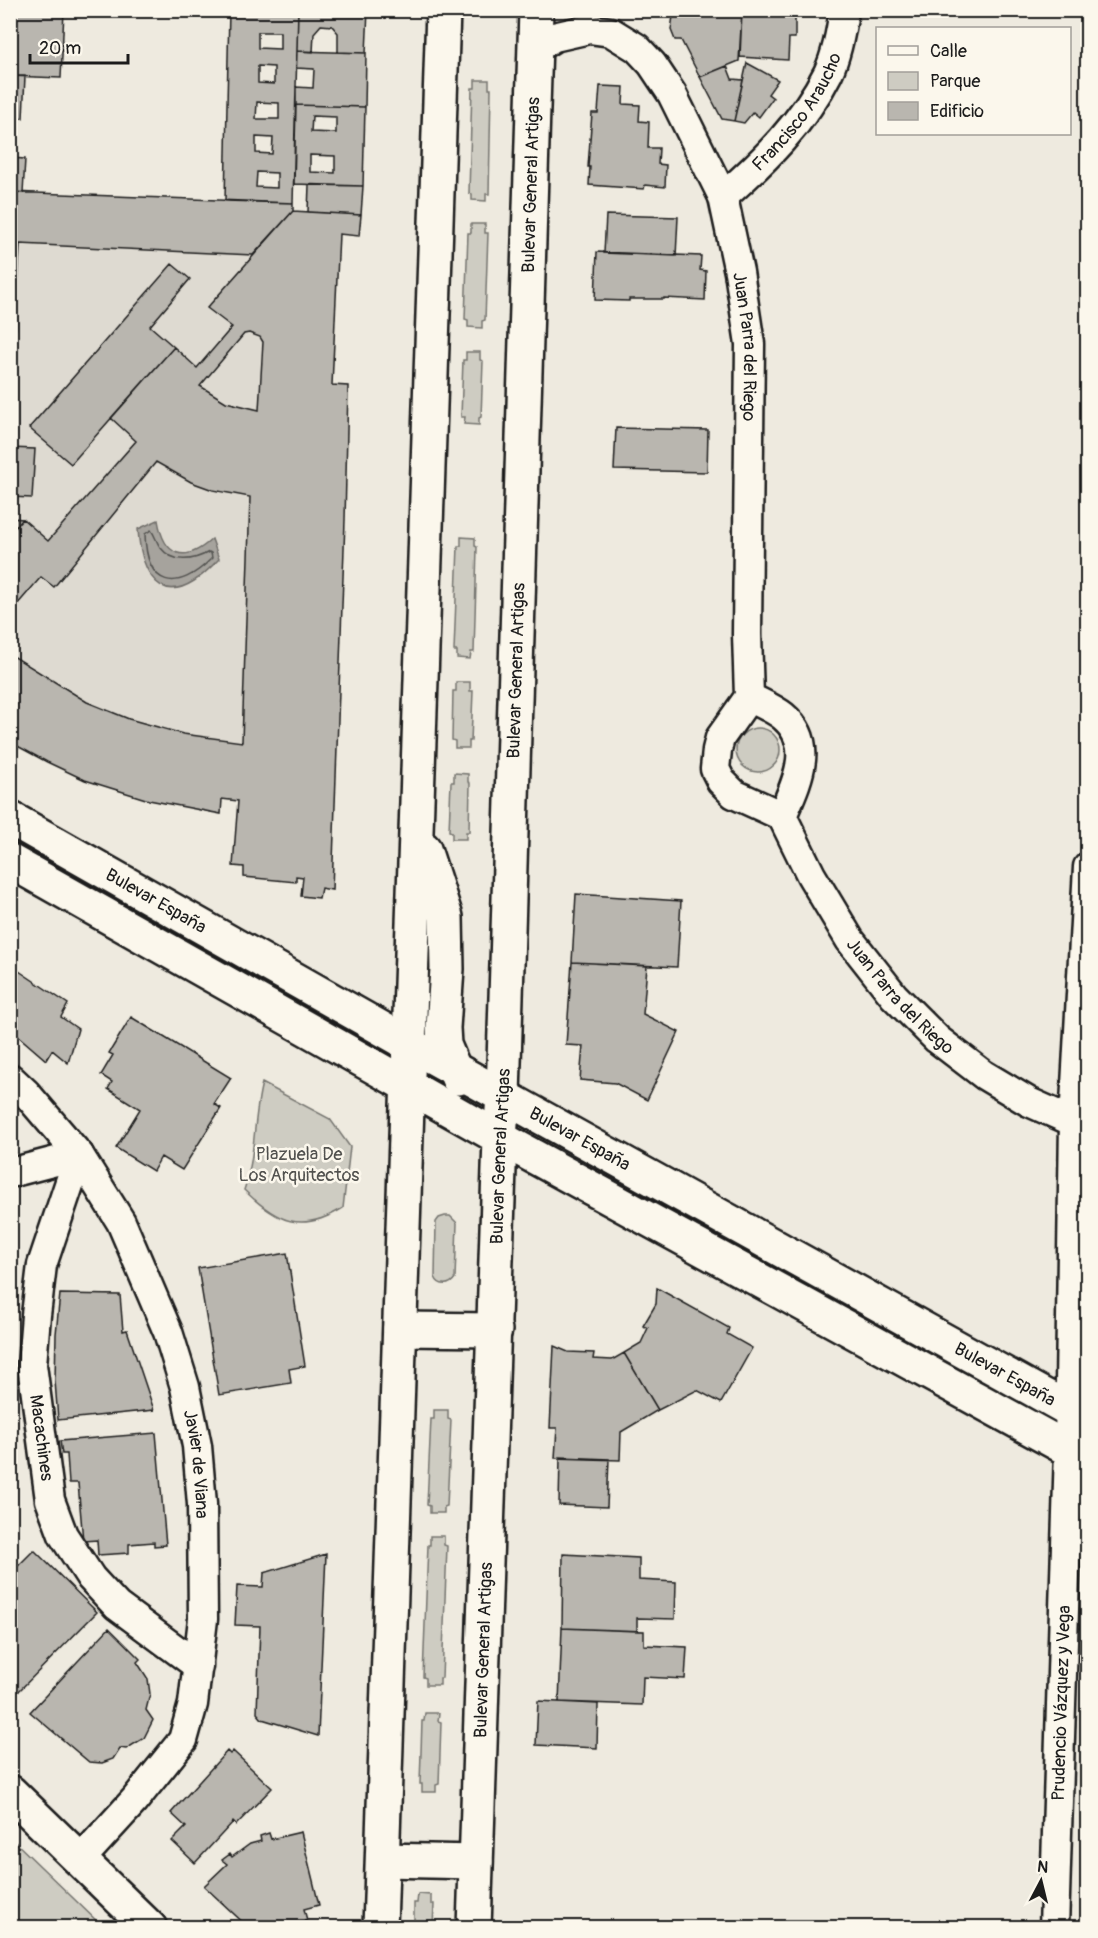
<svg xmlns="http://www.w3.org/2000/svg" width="1098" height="1938" font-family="Pangolin,sans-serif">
<rect width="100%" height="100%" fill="#eeeadf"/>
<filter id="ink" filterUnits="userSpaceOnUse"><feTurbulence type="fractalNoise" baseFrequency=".0167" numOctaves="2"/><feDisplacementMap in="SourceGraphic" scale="12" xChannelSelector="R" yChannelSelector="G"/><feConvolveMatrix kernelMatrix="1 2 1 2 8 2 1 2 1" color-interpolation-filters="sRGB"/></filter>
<g filter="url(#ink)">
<path fill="#dedad1" d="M11,192l282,11 1,8 67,4 -2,21 -20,-1 -7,149 16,2 -3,134 -13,370 -11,-1 -2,9 -18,-2 2,-19 -6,-1 -1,6 -52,-5v-10l-11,-1 5,-65 -16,-2 -1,15 -72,-14 -64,-20 -38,-18 -36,-20z"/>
<path fill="#ceccc2" stroke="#75746f" stroke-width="1.5" d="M475,80h14v9h2l-2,105h-3v7l-14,-1v-6l-3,-1 3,-105h3z
M471,224h14v9h3l-3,87 -3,1v7l-14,-1v-7l-3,-1 3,-86h3z
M466,352h14v8l3,1 -2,56 -2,1v7l-15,-1 1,-7h-4l2,-57h3z
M461,537l14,1v8l2,1 -3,105h-3l-1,7 -13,-1v-7h-3l4,-105h3z
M456,682h14v9h3l-2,50h-2v7h-14v-7l-3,-1 1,-49h3z
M736 750a22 22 0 1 1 44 0a22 22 0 1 1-44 0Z
M454,773l14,1v8l2,1 -1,49h-3v7h-14v-7l-3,-1 2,-49h3z
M262,1083l68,36 20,28 -7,61c-42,26 -66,14 -99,-18 12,-34 9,-72 18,-107z
M445,1216h5l7,7 -2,55c-5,8 -16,9 -20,-1l1,-55 3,-4z
M434,1410h14v9l3,1 -4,86 -3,1v6h-14v-7l-3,-1 4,-86h3z
M430,1536h14v9l3,1 -5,132h-2v7h-14v-7l-3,-1 5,-132h2z
M425,1713h14l-1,8 3,1 -2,62 -3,1v7h-14v-8h-2l2,-63h2z
M11,1838l92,89h-92z
M418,1894l13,1v9h3l-1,23h-19v-24h3z"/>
<path fill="#a6a39d" stroke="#6f6d69" stroke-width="1.5" d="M158,520c6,37 27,44 54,19l7,20c-8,8 -15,16 -25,22 -41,26 -54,-21 -56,-52z"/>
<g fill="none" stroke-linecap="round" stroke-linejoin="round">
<path stroke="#535250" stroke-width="1.5" d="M151,530c4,5 5,11 9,17 13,17 33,14 49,5l2,1 1,5c-35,36 -66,29 -67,-24z"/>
</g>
<path fill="#b9b6af" stroke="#1c1c1c" stroke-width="1.5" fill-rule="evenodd" d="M10,10h54l-3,68 -51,-2z
M229,10h69l-5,193 -68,-2zM258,32h22v17l-22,-1zM258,66l16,1v17l-16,-1zM257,102l22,1v16h-23zM256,137l17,1 -1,16 -16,-1zM257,172l20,1v15l-21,-1z
M298,10h70l-2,43 -28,-1v-19l-6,-7 -11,-1 -7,8 -1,19 -16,-1z
M678,10h64l-3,51 -39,16 -19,-37h-6l-4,-10 2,-14z
M742,10h28l-1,6 26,2v20h-6l-1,22 -48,-3z
M297,51l69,2 -1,54 -69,-2v-18l17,1 1,-19 -18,-1z
M747,63l31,17 -10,14 5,4 -14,19 -6,-5 -9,11 -10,-2z
M727,66l5,13 11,1 -9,41 -12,-2 -22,-42z
M10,76h15l-2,42h-13z
M600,86l24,1 -1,17 17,1 -1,16 10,1 -1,26h11l-1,16 8,1 -1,22 -20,-2 -1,4 -55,-4 1,-18h-2l4,-54h6z
M296,105l69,2 -2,79 -69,-2zM312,116l24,1v16l-25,-1zM310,155l25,1v17l-25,-1z
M10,158l15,1 -2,34 -13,-1z
M309,185l54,1 -2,29 -53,-3z
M10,192l283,11v8l-40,44 -233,-11 -4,85h-6z
M293,211l68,4 -2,21 -20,-2 -7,151 16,1 -3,134 -13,370 -11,-2 -2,10 -18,-2 2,-19 -7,-1v6l-52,-5v-10l-11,-1 5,-65 -16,-2 -1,15 -72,-14 -64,-20 -38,-18 -37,-20v-88l77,48 42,17 54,15 59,8 8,-245 -37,-7 -22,-8 -35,-20 -102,125 -13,-10 -31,36v-80l13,-14 25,22 88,-100 -25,-23 63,-71 23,21 35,-41 -25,-19zM249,333l11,4 3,5 -4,68 -33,-8 -26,-16 44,-52z
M606,215l72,2 -2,39 -72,-3z
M597,252l104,4 -1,14 6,1 -1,29 -41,-2v1h-35v2l-34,-1z
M172,264l18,15 -40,47 24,21 -103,117 -42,-36z
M616,428l92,2 -1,42 -93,-2z
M10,448l25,1 -3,49 -22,-1z
M10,518l13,1 -13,14z
M576,894l105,7 -4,66 -105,-5z
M572,962l75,4 -4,48 36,18 -32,68 -32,-17 -35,-3 3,-34 -17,-1z
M10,965l58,39 -7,13 17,12 -10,34 -16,-13 -6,10 -36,-31z
M131,1017l100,61 -17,26 7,4 -39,62 -21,-13 -8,14 -37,-23 24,-39 -32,-20 4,-7 -11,-7 12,-20 -4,-2z
M287,1253l18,113 -16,3 2,14 -72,12 -21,-127z
M10,1257h5v14h-5z
M657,1288l72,40 -2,6 25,14 -31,55 -24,-13 -39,20 -34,-57 17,-10 7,-15 -5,-2 13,-22z
M60,1294l60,1 3,36 4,-1 27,80 -96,10 -3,-39 1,-47z
M554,1346l14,6 26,1 -1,6 19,1 12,-7 34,57 -37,22 -1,28 -65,-2 2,-30h-7z
M156,1433l10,112 -12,1v-4l-25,2v9l-31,2 -1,-15 -14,1 -5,-58h-9l-2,-29h-5l-2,-13z
M560,1457l49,2 -2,48 -48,-2z
M34,1550l63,62 -85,86 -2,-2v-122z
M326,1554l-8,182 -56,-17 -5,-6 3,-87 -25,-1 2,-39 26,1 1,-14z
M563,1554l76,4v22l37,2 -1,37 -38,-1v13l-75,-3z
M109,1628l31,31 -3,3 11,17 2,15 -4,16 7,10 -9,18 -18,11 -6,-1 -7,11 -11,4 -13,-1 -59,-50z
M562,1628l82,3v14l43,2 -2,32 -42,-2 -1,28 -83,-3z
M538,1701l60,3 -1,44 -61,-3z
M227,1751l3,3 3,-3 39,37 -36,37 -3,-3 -38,41 -23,-22 14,-14 -15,-14z
M301,1832l18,73 -15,4 3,11 -18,8h-40l-45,-42 23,-22 -5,-4 8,-6 2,3 18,-13 11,-3 -1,-5 9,-3 2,6z"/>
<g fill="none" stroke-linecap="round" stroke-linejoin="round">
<g stroke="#1c1c1c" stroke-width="33">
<g id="street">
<path id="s1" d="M535,49l19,-12 35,-8 22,3 26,16 15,16 20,30 51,103 16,75 11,72 -3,290 2,63 -29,41 -3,12 -2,19 6,12 13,13 48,22 29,59 39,65 44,56 43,43 47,36 45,27 45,20"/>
<path id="s2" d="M723,197c41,-36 80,-74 105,-124 9,-19 13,-41 16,-63"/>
<path d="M749,697c11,6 24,11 34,19 34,28 13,67 -1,100"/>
<path id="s3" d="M10,1078l16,15 53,62 42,67 47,110 17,55 12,59 5,58 1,115 -10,85 -10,36 -49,61 -54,59"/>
<path id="s4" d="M79,1155l-37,110 -6,50 -4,50 18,135 13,35 28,43 26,28 81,60"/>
<path d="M10,1173l69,-18"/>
<path id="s5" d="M1054,1928l15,-478 5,-328 14,-255"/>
</g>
</g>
<g stroke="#1c1c1c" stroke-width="38">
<g id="secondary">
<path id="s6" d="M10,818l399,226 679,376"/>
<path d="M424,849l22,68 1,52 -4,59 1,17 14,33"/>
<path d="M10,861l490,277 588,322"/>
<path d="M400,1329l95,1"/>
<path d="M10,1792l140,136"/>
<path d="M383,1860l93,2"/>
<path d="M380,1928l63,-1918"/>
<path id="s7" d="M474,1928l26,-790 3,-42 33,-1086"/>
</g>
</g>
<use href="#street" stroke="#fbf7ec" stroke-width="28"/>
<use href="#secondary" stroke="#fbf7ec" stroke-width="33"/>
</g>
</g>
<g text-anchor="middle" stroke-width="5" stroke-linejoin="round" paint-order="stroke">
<g font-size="18" fill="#1c1c1c" stroke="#fbf7ec">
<text dy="6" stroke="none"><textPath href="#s2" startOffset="114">Francisco Araucho</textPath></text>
<text dy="6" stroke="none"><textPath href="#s7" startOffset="1744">Bulevar General Artigas</textPath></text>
<text dy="6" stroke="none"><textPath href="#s1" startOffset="436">Juan Parra del Riego</textPath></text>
<text dy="6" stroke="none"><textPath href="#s7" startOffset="1258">Bulevar General Artigas</textPath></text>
<text dy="6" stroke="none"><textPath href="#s6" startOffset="168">Bulevar España</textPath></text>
<text dy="6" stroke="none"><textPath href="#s1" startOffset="1170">Juan Parra del Riego</textPath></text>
<text dy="6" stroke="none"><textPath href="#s6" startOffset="654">Bulevar España</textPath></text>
<text dy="6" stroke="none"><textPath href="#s7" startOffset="772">Bulevar General Artigas</textPath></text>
<text dy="6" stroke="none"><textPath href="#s6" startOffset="1140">Bulevar España</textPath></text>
<text dy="6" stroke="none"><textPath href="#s4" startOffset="290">Macachines</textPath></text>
<text dy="6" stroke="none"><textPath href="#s3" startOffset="438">Javier de Viana</textPath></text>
<text dy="6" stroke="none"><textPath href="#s7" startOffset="278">Bulevar General Artigas</textPath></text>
<text dy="6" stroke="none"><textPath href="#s5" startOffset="225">Prudencio Vázquez y Vega</textPath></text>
</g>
<g font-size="18" fill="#51514e" stroke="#fbf7ec">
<text x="299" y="1160">Plazuela De<tspan x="299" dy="21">Los Arquitectos</tspan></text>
</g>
</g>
<rect width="1098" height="1938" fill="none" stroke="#fbf7ec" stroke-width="36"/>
<rect x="18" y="18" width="1062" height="1902" fill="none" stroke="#1c1c1c" stroke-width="2" filter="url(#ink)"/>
<rect x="876" y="27" width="195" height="108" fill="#fbf7ec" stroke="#a29f99" stroke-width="1.5"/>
<rect x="888" y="46" width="30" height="9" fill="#fbf7ec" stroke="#a29f99" stroke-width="1.5"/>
<text x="930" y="57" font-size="18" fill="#1c1c1c">Calle</text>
<rect x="888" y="72" width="30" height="18" fill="#ceccc2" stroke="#a29f99" stroke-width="1.5"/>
<text x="930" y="87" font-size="18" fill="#1c1c1c">Parque</text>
<rect x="888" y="102" width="30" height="18" fill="#b9b6af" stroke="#a29f99" stroke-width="1.5"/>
<text x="930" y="117" font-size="18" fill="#1c1c1c">Edificio</text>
<g transform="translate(1041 1881) rotate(7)" stroke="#fbf7ec" stroke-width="4.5" paint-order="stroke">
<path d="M0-4.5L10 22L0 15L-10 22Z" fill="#1c1c1c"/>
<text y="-9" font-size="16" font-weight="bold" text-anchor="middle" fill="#1c1c1c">N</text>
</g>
<path d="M30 54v9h98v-9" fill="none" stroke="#1c1c1c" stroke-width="3"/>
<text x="39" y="54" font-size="18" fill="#1c1c1c" stroke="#fbf7ec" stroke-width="4.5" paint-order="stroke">20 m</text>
</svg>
